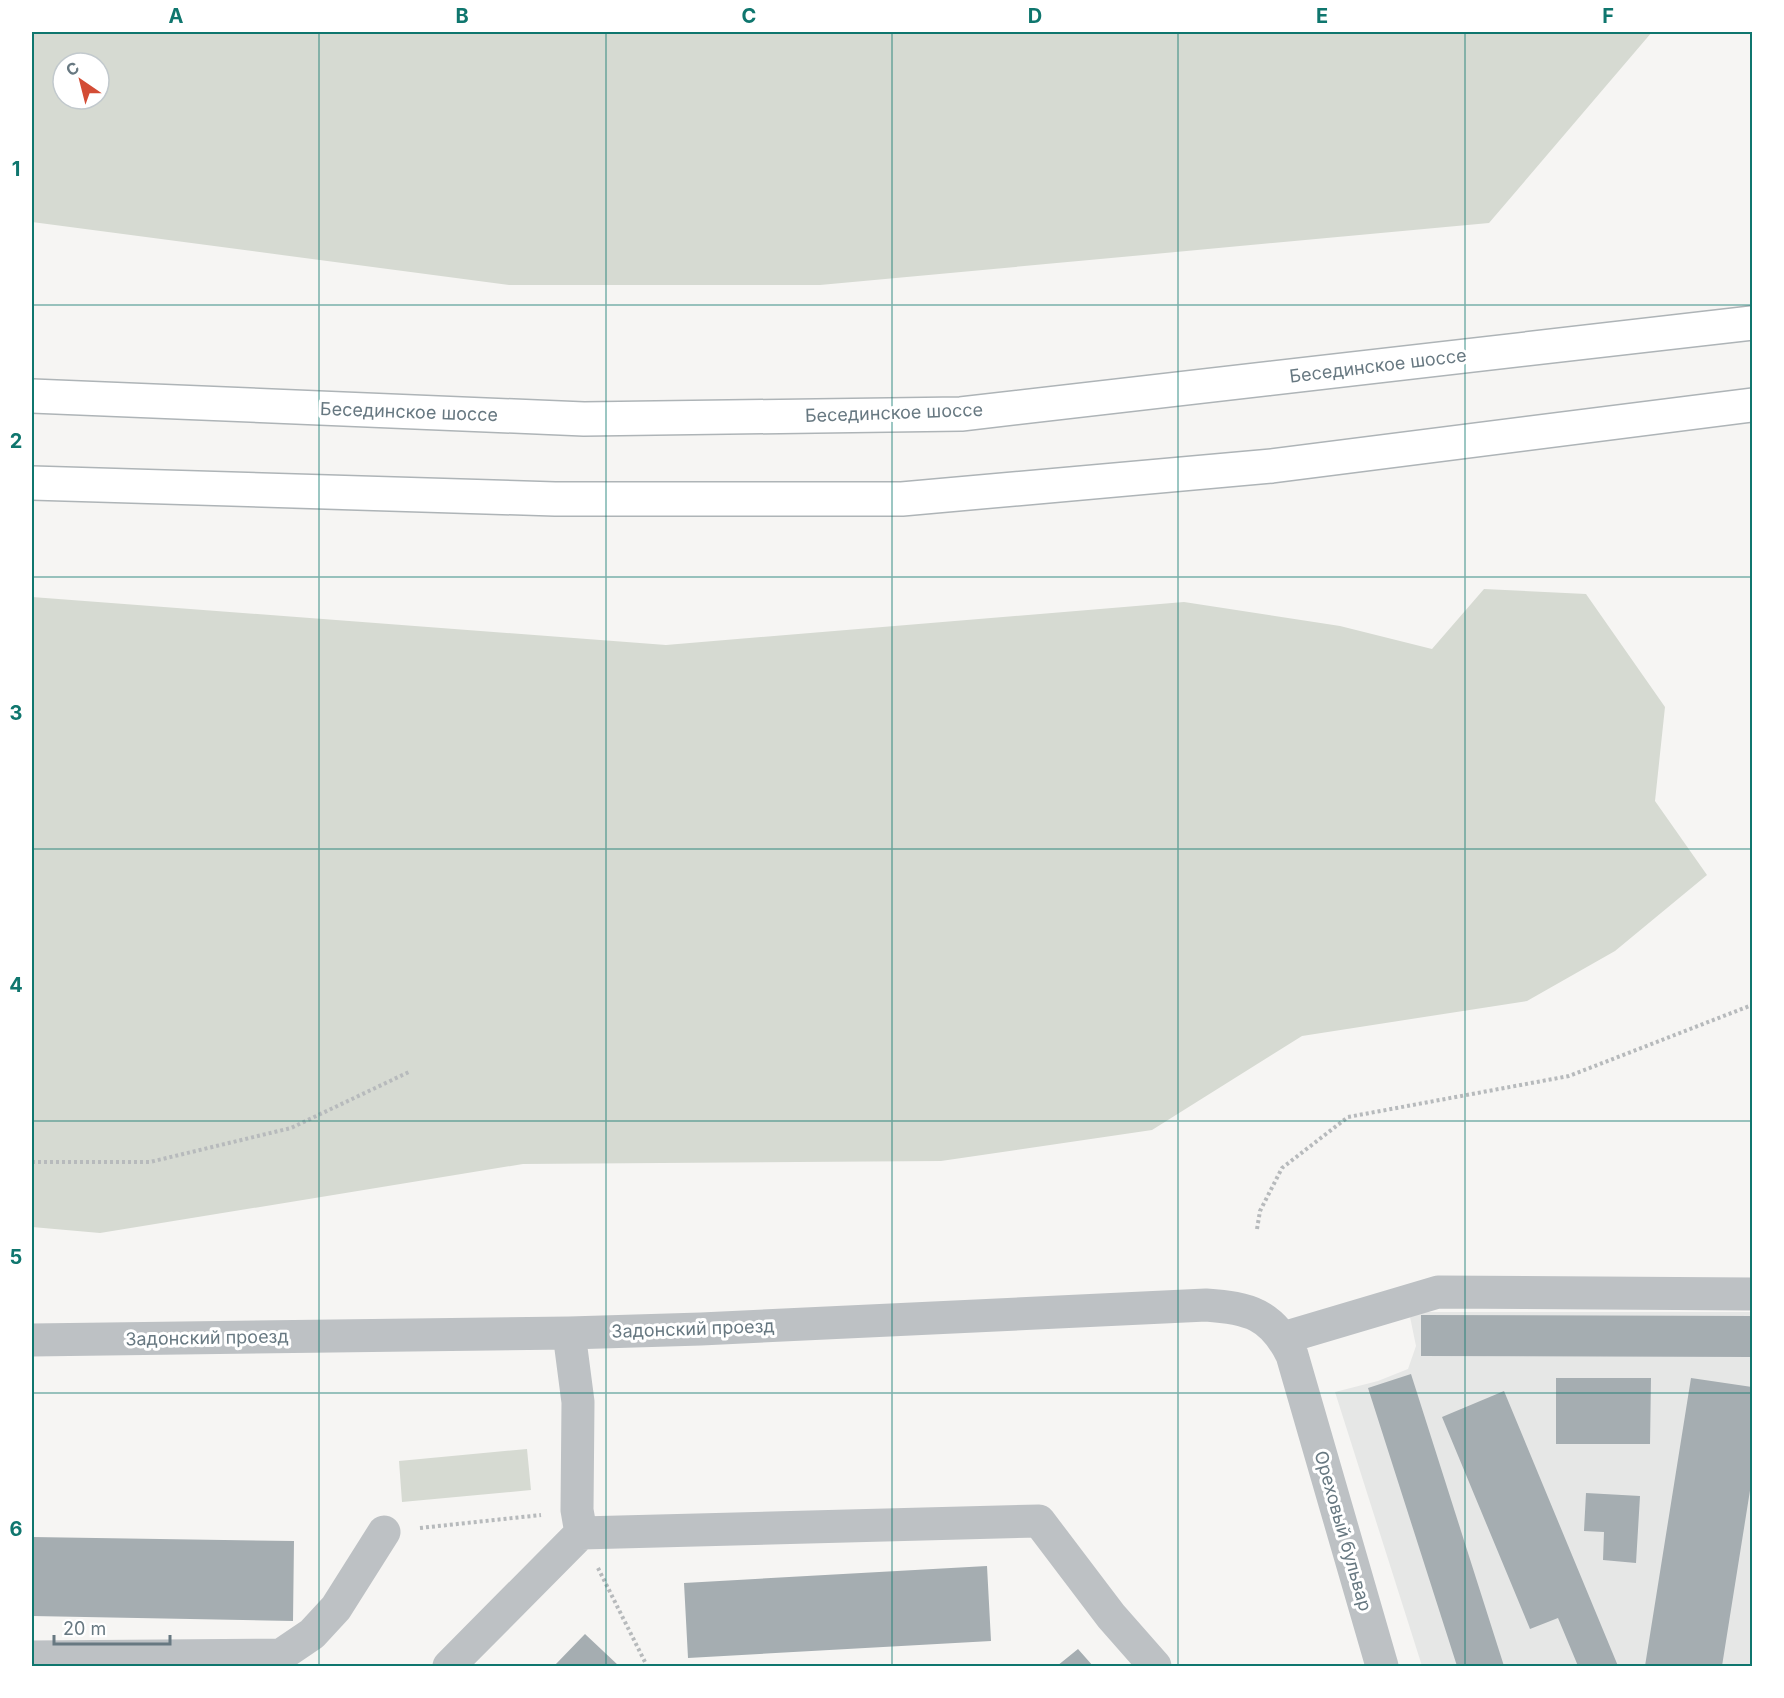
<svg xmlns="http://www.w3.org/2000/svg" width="1784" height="1698" font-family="Inter,sans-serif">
<rect width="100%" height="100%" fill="#f6f5f3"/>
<path fill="#e6e7e6" d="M1409,1312h343v354h-330l-87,-274 43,-11 30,-12 8,-23z"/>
<path fill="#d6dad2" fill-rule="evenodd" d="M32,32h1620l-163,191 -669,62h-311l-477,-63zM63,63h36v36h-36z
M1484,589l102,5 79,113 -10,94 52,74 -92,76 -88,50 -225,35 -150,94 -211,31 -418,3 -423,69 -68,-6v-630l634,48 518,-43 156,24 92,23z
M527,1449l4,41 -129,12 -3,-41z"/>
<path fill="#a5adb1" d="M1421,1315l331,1v41l-331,-1z
M1411,1374l93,292h-47l-89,-278z
M1556,1378h95l-1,66h-94z
M1691,1378l61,9v91l-30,188h-77z
M1504,1391l114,275h-40l-20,-48 -28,11 -88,-212z
M1586,1493l54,3 -4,67 -33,-3 1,-28 -20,-1z
M32,1537l262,4 -1,80 -261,-5z
M987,1566l4,75 -303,17 -4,-75z
M585,1634l34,32h-65z
M1078,1649l15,17h-36z"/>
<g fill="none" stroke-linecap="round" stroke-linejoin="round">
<g stroke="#aeb4b7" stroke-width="36">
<path id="major" d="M32,396l552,23 377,-5 791,-91
M32,483l523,16h347l370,-33 480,-61"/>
</g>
<path stroke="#b7babc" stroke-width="4" stroke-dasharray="3 3" stroke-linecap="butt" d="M32,1162h118l141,-34 120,-57
M1257,1229l3,-18 22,-43 66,-51 221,-41 183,-71
M420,1528l121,-13
M598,1568l49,98"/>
<path stroke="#bdc1c4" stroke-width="33" d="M1283,1338l155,-46 314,2
M32,1340l537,-7 132,-4 505,-24c43,3 66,9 86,50l90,311
M581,1533l458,-12 72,95 44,50
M32,1657l249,-2 31,-21 24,-26 48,-76
M449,1666l132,-133 -4,-23 1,-108 -9,-69"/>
<use href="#major" stroke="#fff" stroke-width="33"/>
</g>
<path fill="none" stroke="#0f766e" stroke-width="1.5" stroke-opacity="0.55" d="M319,32v1634M606,32v1634M892,32v1634M1178,32v1634M1465,32v1634M32,305h1720M32,577h1720M32,849h1720M32,1121h1720M32,1393h1720"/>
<g text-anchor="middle" stroke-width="6" stroke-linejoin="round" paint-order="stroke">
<g font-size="18" fill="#677881" stroke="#fff">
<text transform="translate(1378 366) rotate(-7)" y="6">Бесединское шоссе</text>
<text transform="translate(409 412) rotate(2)" y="6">Бесединское шоссе</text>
<text transform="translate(894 413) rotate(-2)" y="6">Бесединское шоссе</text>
<text transform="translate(693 1329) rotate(-2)" y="6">Задонский проезд</text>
<text transform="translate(207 1338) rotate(-1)" y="6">Задонский проезд</text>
<text transform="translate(1343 1531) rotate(74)" y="6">Ореховый бульвар</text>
</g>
</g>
<rect width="1784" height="1698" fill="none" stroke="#ffffff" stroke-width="66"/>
<g transform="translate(81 81) rotate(325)"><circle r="28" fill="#ffffff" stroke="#c2c9cd" stroke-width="1.5"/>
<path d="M0-4.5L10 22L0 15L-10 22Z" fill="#d34c35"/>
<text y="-9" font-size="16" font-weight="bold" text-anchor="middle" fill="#677881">С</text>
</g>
<path d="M54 1635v9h116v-9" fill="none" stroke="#677881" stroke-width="3"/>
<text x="63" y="1635" font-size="18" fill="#677881" stroke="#ffffff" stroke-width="4.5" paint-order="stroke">20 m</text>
<rect x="33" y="33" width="1718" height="1632" fill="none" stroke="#0f766e" stroke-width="2"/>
<g font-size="20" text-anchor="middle" font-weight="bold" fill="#0f766e">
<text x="176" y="23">A</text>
<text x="462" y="23">B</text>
<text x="749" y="23">C</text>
<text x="1035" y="23">D</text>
<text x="1322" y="23">E</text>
<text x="1608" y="23">F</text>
<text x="16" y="176">1</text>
<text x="16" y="448">2</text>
<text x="16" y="720">3</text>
<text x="16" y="992">4</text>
<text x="16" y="1264">5</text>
<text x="16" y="1536">6</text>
</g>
</svg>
